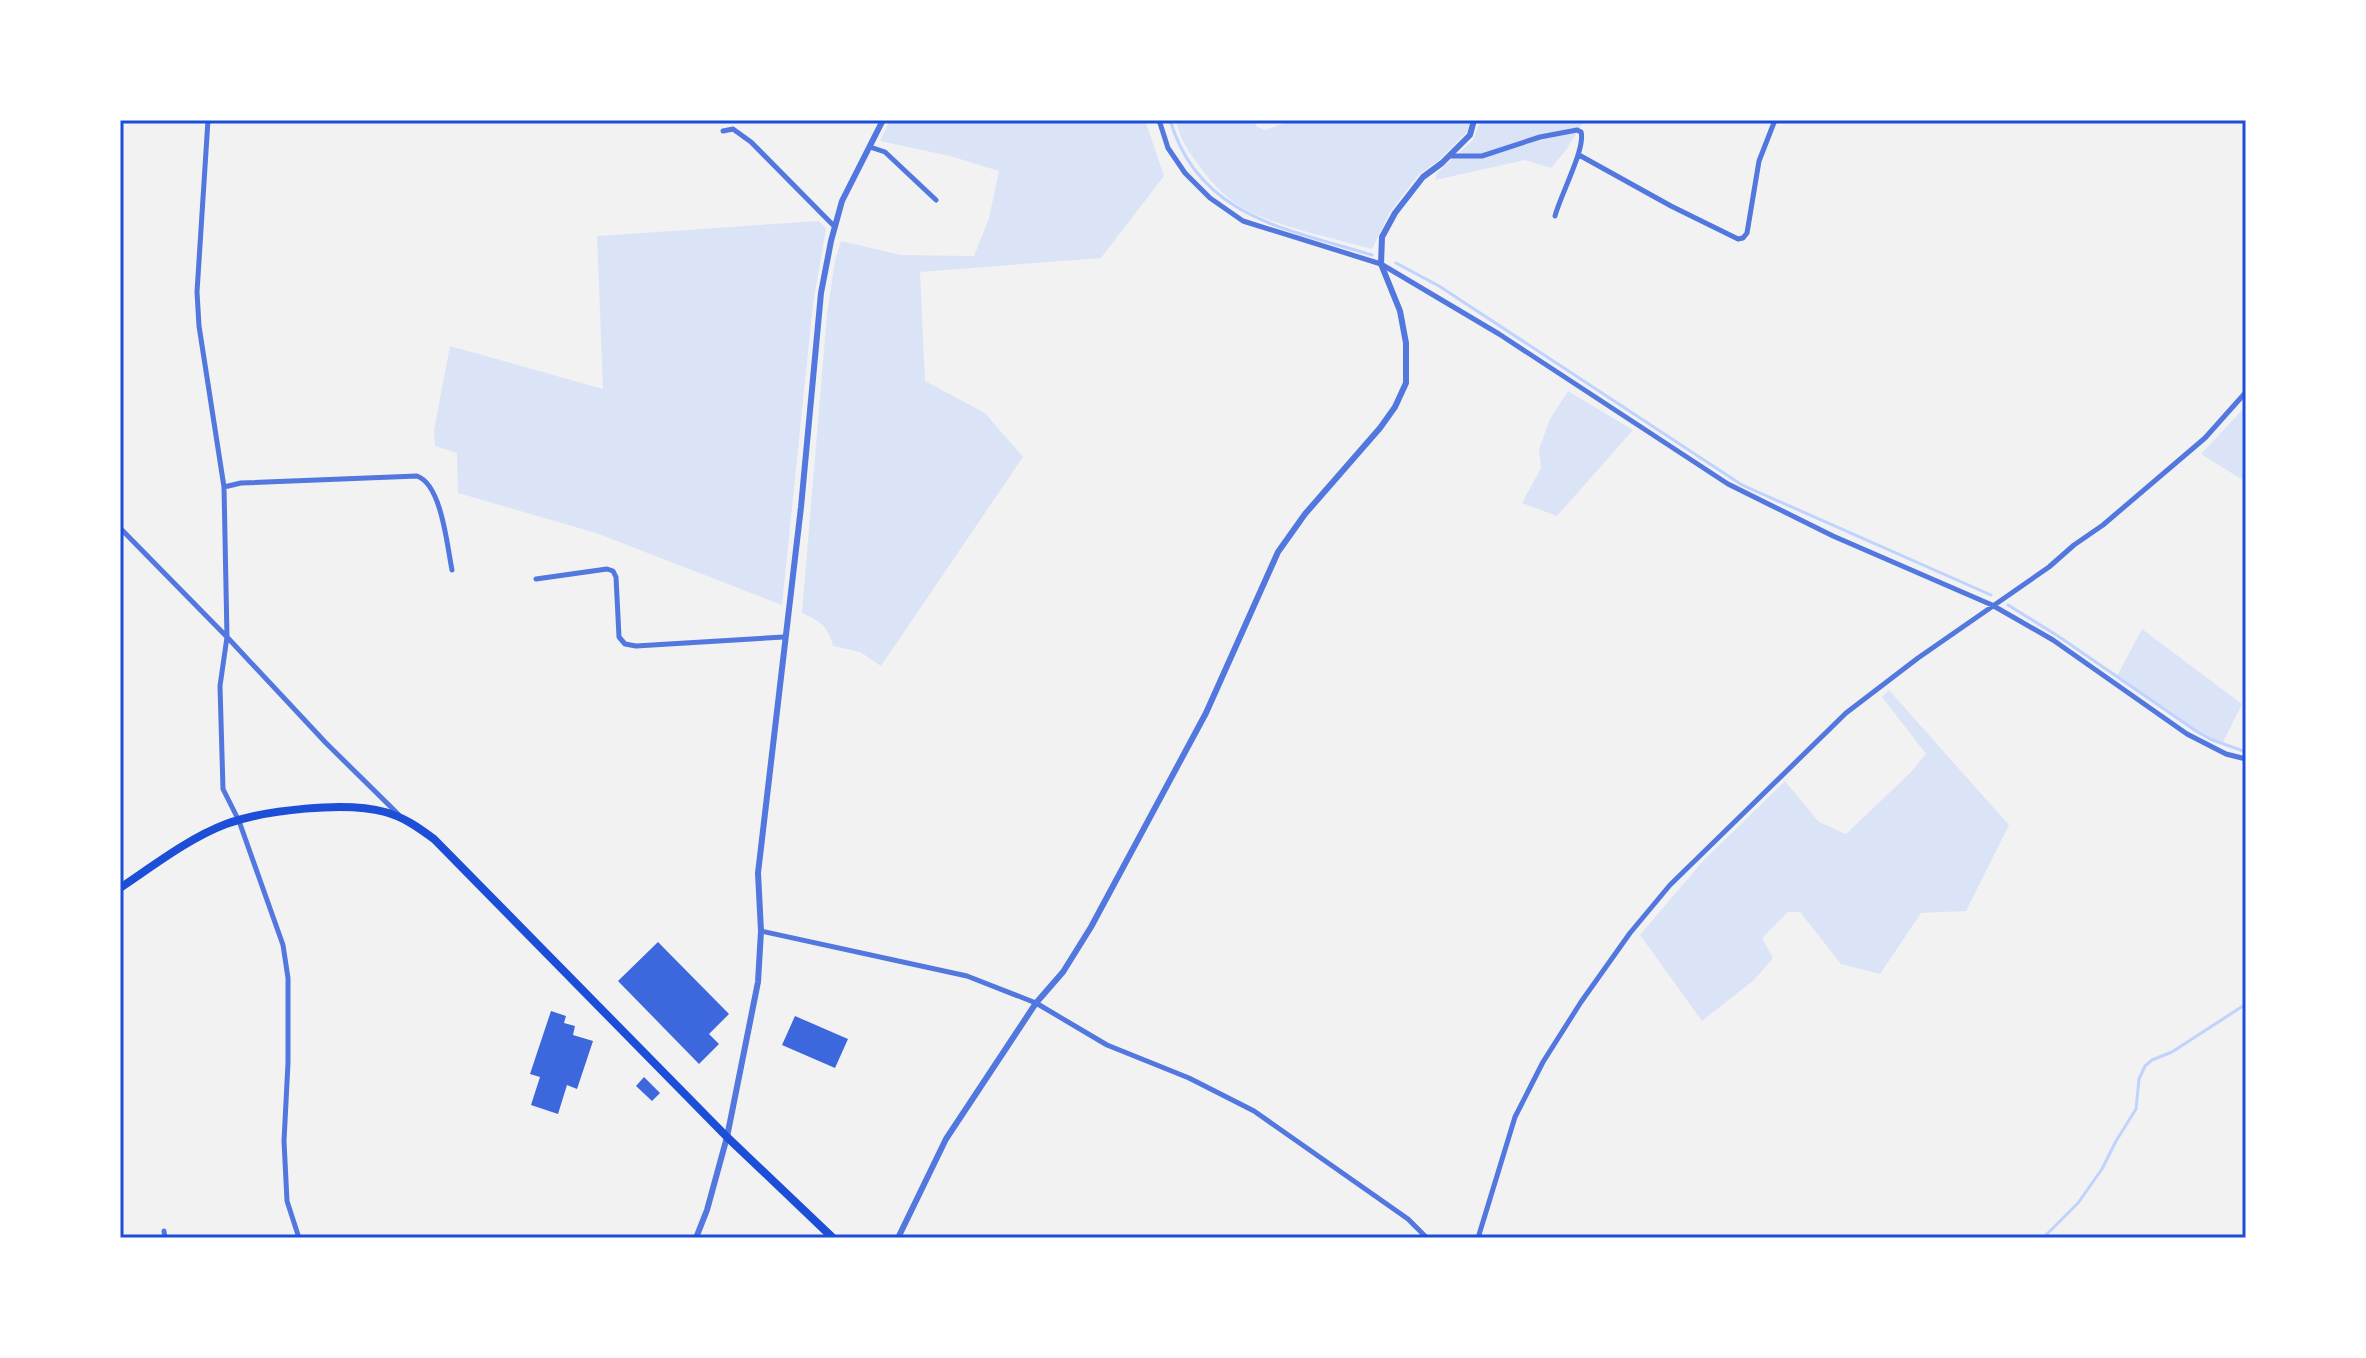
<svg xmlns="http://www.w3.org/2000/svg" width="2366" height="1358" font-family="'Alegreya Sans',sans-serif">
<rect width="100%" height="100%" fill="#f2f2f2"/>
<path fill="#dbe4f7" d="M890,120h255l19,56 -63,82 -181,14 5,109 60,32 38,44 -142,209 -21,-14 -27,-6c-5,-20 -13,-25 -31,-33l25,-299 8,-53 6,-20 60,14 73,1 15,-38 10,-47 -49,-15 -70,-15z
M1176,120h78l2,6 9,4 27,-10h178l-3,12 -30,30 -18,12 -29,38 -18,37c-36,-10 -78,-19 -113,-33 -26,-10 -46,-30 -61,-52 -11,-14 -18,-26 -22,-44z
M1481,120h104l-19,30 -15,18 -26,-8 -90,20 2,-7 36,-33z
M819,221l7,8 -13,75 -31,301 -186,-72 -138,-40 -1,-40 -22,-7 -1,-16 16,-84 153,43 -6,-153z
M1568,391l65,39 -76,86 -35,-13 19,-35 -2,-19 11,-30z
M2246,406v76l-45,-28z
M2142,629l100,75 -20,40 -21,-10 -84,-58z
M1889,690l120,135 -43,86 -45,2 -41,61 -39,-10 -41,-52h-12l-26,26 11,20 -19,22 -52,41 -62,-86 63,-74 82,-80 34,41 27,12 65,-62 15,-18 -44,-57z"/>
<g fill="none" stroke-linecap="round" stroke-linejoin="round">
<path stroke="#bfd3fe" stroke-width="3" d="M1170,120c29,98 118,109 202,135
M1396,263l43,23 303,199 249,110
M2008,605l50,31 138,95 14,8 36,13
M2043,1238l35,-35 24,-34 14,-28 20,-32 3,-30 6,-13 7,-6 20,-8 74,-48"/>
</g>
<path fill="#3d67dc" d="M658,942l71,72 -20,20 10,10 -20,20 -81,-83z
M551,1011l15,5 -2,7 11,3 -2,9 20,6 -16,48 -10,-4 -9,29 -27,-9 9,-28 -10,-3z
M795,1016l53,23 -13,29 -53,-23z
M644,1077l16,16 -8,8 -16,-15z"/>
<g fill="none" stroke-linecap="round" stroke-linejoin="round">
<path stroke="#5277de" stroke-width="5" d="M208,120l-11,172 2,34 25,161 3,150 -7,49 3,103 16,32 44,124 5,33v85l-4,78 3,60 12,37
M1159,120l9,28 17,25 25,25 33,23 138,43 118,70 229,150 105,52 159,69 61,35 134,94 39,20 20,5
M723,131l10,-2 18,13 84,85
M870,147l15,5 51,48
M1579,155l92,51 67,33 5,-1 4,-5 12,-72 16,-41
M1450,156h32l58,-19 37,-7 4,2c5,16 -21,64 -26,84
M224,487l17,-4 176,-7c25,9 30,70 35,94
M120,528l107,109 99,106 72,71
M536,579l71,-10 6,2 3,6 3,60 6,7 11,2 148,-9
M761,931l206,45 69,27 71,42 82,33 65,33 154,108 19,19
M164,1231l1,7
M1478,1238l37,-121 28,-55 38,-60 49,-69 40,-48 176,-172 72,-55 131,-91 25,-22 29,-20 102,-87 41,-46"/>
<path stroke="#5277de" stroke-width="6" d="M696,1238l11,-28 20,-73 31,-155 3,-51 -3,-58 43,-366 20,-214 10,-52 11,-40 41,-81
M898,1238l48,-99 90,-136 27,-31 28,-45 115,-214 72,-161 27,-38 75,-86 15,-21 11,-24v-40l-6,-32 -19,-47 1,-27 13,-24 28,-36 19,-14 28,-28 4,-15"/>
<path stroke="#1d4ed8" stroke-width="8" d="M120,888c33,-22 69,-50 106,-64 39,-14 120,-23 159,-12 19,5 34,16 49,27l293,298 106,101"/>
</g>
<rect width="2366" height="1358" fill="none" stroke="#ffffff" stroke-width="244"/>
<rect x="122" y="122" width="2122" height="1114" fill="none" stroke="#1d4ed8" stroke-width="3"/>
</svg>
